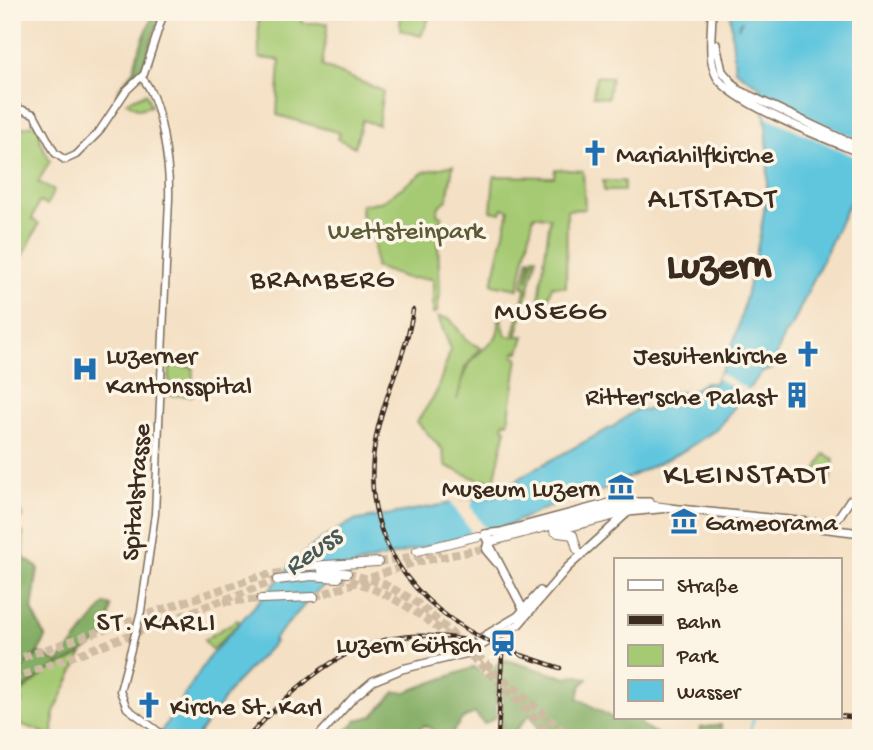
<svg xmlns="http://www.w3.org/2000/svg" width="873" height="750" font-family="'Gochi Hand',sans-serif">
<rect width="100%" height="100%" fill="#fcf5e5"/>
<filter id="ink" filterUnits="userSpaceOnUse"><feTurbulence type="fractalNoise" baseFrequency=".0143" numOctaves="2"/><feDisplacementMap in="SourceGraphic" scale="14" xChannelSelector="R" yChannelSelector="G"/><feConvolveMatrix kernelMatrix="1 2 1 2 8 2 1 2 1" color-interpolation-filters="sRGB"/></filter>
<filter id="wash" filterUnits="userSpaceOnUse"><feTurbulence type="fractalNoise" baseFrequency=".00686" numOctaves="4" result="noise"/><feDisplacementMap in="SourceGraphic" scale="28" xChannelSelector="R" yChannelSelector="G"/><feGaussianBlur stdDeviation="1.57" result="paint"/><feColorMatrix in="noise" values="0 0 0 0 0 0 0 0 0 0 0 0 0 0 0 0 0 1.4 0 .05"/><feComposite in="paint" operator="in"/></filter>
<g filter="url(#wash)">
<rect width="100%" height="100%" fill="#f4e0c4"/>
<path fill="#a6ca73" stroke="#707a48" stroke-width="2" d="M258,12h88v3l-46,1 2,7h26l-6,43 61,25 -5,34 -16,-5 -7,27 -17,-8 2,-6 -63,-18 3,-55 -21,-2z
M401,12h31l-11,24 -21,-6z
M596,76l15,1 -3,21 -15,-2z
M146,93l5,13 -12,3 -13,-7z
M12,110l2,10 8,8 14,-4 5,5 -1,11 10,21 -12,21 16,8 -7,15 -8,-3 -7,17 7,5 -27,54z
M453,165l-6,35 -8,6 -2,8 5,2 -1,24 -3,2 2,51 -3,19 -4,2v-35l-27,-1 -31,-11 -2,-44 -11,-3 -1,-15 22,-4 41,-29z
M555,169l28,2 2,38 -18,1 -1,77 -14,-1 -5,16 -8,-2 11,-82 -16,-3 -16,74 -26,-5 17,-74 -6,-2 -2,5 -10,-2 3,-35 60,1z
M603,181h21v10h-20z
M534,257h3l-20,77 -3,-1 12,-46 -4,-1 7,-28h2l-4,23z
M499,310l7,26h18l-5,16h-4l-1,5 4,1 -10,65 -4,-1 -1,5 3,2 -13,57 -8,-7 -4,2 -35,-15 -4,-17 -25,-27 19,-29 15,-44 -13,-32 12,2 17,22 14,7 -16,19 -8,33c3,-10 5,-23 10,-32 18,-30 35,-17 32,-58z
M170,366l23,1 -1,29 -24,-1z
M824,454l10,5 -5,26 -16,-8z
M237,620l3,2 -28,28 -8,-10z
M82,654l-28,58 -1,24 -41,-15 10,-20 -4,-6 31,-25z"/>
<path fill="#84ae65" stroke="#606c42" stroke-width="2" d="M154,12h7l-18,55 -29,36 6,-16 14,-17c1,-16 14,-40 20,-58z
M17,500l6,16 -8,10 8,7 1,25 14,10 -6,42 14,28 -8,14 -26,27v-177z
M105,604l6,2 -3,29 -37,25 -22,10 -37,27c0,-21 11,-32 28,-44l18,10z
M506,660l61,18 9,-3 12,4 -7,6 -3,13 36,21 2,-3 23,1 3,9 22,12h-126l-1,-12 -7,-12 -18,21 -11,3 2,-47h-7v26l-12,7 -9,-11 -12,5 -15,20 -24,-13 -16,13h-69l18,-18 16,-4 22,-24h11l69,-25 10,10 12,-13z
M721,725l1,13h-24l2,-10z"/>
<path fill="#60c6de" stroke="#4e787e" stroke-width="2" d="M730,12h131v133l-8,13 8,7v12l-69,149 -8,9 -12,34 -10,3 -45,57 -35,23 -90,43 -14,4 -4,-3 -66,29 -153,40 -39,27 -43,48 2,2 -41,43 -38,53h-39l52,-81 86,-96 26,-22 32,-18 144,-26 30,-22 87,-47 23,-17 7,2 24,-8 1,-11 20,1 15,-10h10c19,-30 26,-61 34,-95 18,-72 28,-124 12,-201l-25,-17z"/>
<path fill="#f4e0c4" d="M761,95l100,46 -6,16 -88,-40z
M720,373l29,17 -4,5 -28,-17z
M474,499l-3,8 13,20 6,2 -21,7 1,-6 -20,-28z"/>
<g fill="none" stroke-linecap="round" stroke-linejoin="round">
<path stroke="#60c6de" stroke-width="2" d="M748,738l6,-21"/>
<path stroke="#465958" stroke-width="2" stroke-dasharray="9 7" stroke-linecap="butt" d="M738,28l8,-16"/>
</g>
</g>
<g filter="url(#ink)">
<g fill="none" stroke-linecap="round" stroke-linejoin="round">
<path stroke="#cfbca3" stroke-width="8" stroke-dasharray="8 4" stroke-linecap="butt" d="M378,562l63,-10
M347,573l35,10 33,18 156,137
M338,578c85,17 156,101 216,160
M314,597l99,-34 84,-17
M224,602l37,-3
M12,661l245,-84 28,-5
M12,679l265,-99"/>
<g stroke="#7c6a58" stroke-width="9">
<path id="secondary" d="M141,77c21,20 29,93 28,122l-14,315 -14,97 -21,80 7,17 40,30
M12,106l22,8 21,39 10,7 11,-5 22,-22 28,-42 18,-17 20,-62"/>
</g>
<g stroke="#7c6a58" stroke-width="10">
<path id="primary" d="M712,12c0,20 -5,47 5,65 15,26 112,63 144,76
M716,44l6,27 16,19 123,58
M820,528l41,5
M484,534l17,-2 112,-30h36
M484,534l38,73 6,5
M489,538l-3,12 11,13
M461,650l57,-34 22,-25
M317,738l36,-40 20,-17 29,-12 66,-16 51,-29 48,-56 61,-56 41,-4 160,16 7,-3 14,-21 11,-3"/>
</g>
<g stroke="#7c6a58" stroke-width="10">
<path id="highway" d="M554,531l74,-19
M558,533l15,2 4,14
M493,541l132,-35 22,-1 22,3
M417,551l61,-15
M289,567l89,-5
M322,570l25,3
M277,580l35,-4 26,2
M261,599l53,-2"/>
</g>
<use href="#secondary" stroke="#fff" stroke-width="6"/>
<use href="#primary" stroke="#fff" stroke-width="7"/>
<use href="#highway" stroke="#fff" stroke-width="8"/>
<g stroke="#3b2a1e" stroke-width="4.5">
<path id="rail" d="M413,310c-6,43 -27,80 -36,122 -24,115 49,190 149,225
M518,654l42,14
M840,716l21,2
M247,738c68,-72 122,-120 228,-96
M498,738l4,-83"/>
</g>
<use href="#rail" stroke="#fcf5e5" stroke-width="2" stroke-dasharray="5" stroke-linecap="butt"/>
</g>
</g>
<defs>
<g id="church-bare" transform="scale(2.1)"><path d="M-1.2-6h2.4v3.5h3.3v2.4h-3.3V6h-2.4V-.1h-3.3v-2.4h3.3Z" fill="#1f6fb2" stroke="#fcf5e5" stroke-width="2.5" paint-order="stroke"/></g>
<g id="hospital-bare" transform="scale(2.1)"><path d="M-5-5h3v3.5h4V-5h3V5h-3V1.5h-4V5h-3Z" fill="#1f6fb2" stroke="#fcf5e5" stroke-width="2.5" paint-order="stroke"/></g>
<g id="building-bare" transform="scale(2.1)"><path d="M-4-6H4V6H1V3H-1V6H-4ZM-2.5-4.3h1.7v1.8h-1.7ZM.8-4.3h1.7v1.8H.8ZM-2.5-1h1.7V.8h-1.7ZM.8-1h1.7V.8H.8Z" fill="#1f6fb2" stroke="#fcf5e5" stroke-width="2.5" paint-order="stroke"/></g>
<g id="museum-bare" transform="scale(2.1)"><path d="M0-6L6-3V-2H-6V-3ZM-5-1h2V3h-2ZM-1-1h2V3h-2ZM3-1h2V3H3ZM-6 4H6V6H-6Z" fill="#1f6fb2" stroke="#fcf5e5" stroke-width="2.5" paint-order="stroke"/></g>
<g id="station-bare" transform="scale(2.1)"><path d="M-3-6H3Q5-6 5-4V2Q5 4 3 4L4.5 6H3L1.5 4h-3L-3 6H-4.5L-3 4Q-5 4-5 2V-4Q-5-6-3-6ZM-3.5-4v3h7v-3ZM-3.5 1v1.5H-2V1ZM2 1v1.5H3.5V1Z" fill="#1f6fb2" stroke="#fcf5e5" stroke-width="2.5" paint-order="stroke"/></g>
</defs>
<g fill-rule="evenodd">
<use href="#church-bare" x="595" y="153"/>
<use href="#church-bare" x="808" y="354"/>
<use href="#hospital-bare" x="85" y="369"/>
<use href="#building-bare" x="797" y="395"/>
<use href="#museum-bare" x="621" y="487"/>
<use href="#museum-bare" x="684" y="521"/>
<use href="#station-bare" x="503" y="643"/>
<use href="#church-bare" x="149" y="705"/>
</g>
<g text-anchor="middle" stroke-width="7" stroke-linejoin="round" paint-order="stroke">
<g font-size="26" fill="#3b2a1e" stroke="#fcf5e5" text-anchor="start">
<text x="616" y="162">Mariahilfkirche</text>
<text x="106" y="363">Luzerner<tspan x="106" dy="30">Kantonsspital</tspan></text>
<text x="787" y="363" text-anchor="end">Jesuitenkirche</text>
<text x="776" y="404" text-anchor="end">Ritter'sche Palast</text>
<text x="600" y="496" text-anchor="end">Museum Luzern</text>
<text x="705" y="530">Gameorama</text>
<text x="482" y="652" text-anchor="end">Luzern Gütsch</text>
<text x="170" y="714">Kirche St. Karl</text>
</g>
<g font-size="26" fill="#5b5a38" stroke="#fcf5e5">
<text x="406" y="238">Wettsteinpark</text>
</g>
<g font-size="26" fill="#3b2a1e" stroke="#fcf5e5">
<text transform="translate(134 492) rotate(-85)" y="9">Spitalstrasse</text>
</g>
<g font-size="28" letter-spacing="2" fill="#3b2a1e" stroke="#fcf5e5">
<text x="323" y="287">BRAMBERG</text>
<text x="551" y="319">MUSEGG</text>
<text x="157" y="630">ST. KARLI</text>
</g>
<g font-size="28" font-style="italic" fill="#465958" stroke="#fcf5e5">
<text transform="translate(311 549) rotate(-36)" y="10">Reuss</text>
</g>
<g font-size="30" letter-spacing="2" fill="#3b2a1e" stroke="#fcf5e5">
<text x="713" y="207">ALTSTADT</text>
<text x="747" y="483">KLEINSTADT</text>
</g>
<g font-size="40" font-weight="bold" fill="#3b2a1e" stroke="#fcf5e5">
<text x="719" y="276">Luzern</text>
</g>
</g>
<rect width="873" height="750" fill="none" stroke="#fcf5e5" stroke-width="42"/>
<rect x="614" y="558" width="228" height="161" fill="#fcf5e5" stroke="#afa495" stroke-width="2"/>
<rect x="628" y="580" width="35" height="10" fill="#ffffff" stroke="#afa495" stroke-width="2"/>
<text x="677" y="592" font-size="21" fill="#3b2a1e">Straße</text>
<rect x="628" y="615" width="35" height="10" fill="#3b2a1e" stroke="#afa495" stroke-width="2"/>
<text x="677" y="628" font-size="21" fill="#3b2a1e">Bahn</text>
<rect x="628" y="645" width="35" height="21" fill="#a6ca73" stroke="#afa495" stroke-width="2"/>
<text x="677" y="662" font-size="21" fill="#3b2a1e">Park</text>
<rect x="628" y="680" width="35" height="21" fill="#60c6de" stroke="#afa495" stroke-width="2"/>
<text x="677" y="698" font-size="21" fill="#3b2a1e">Wasser</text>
</svg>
